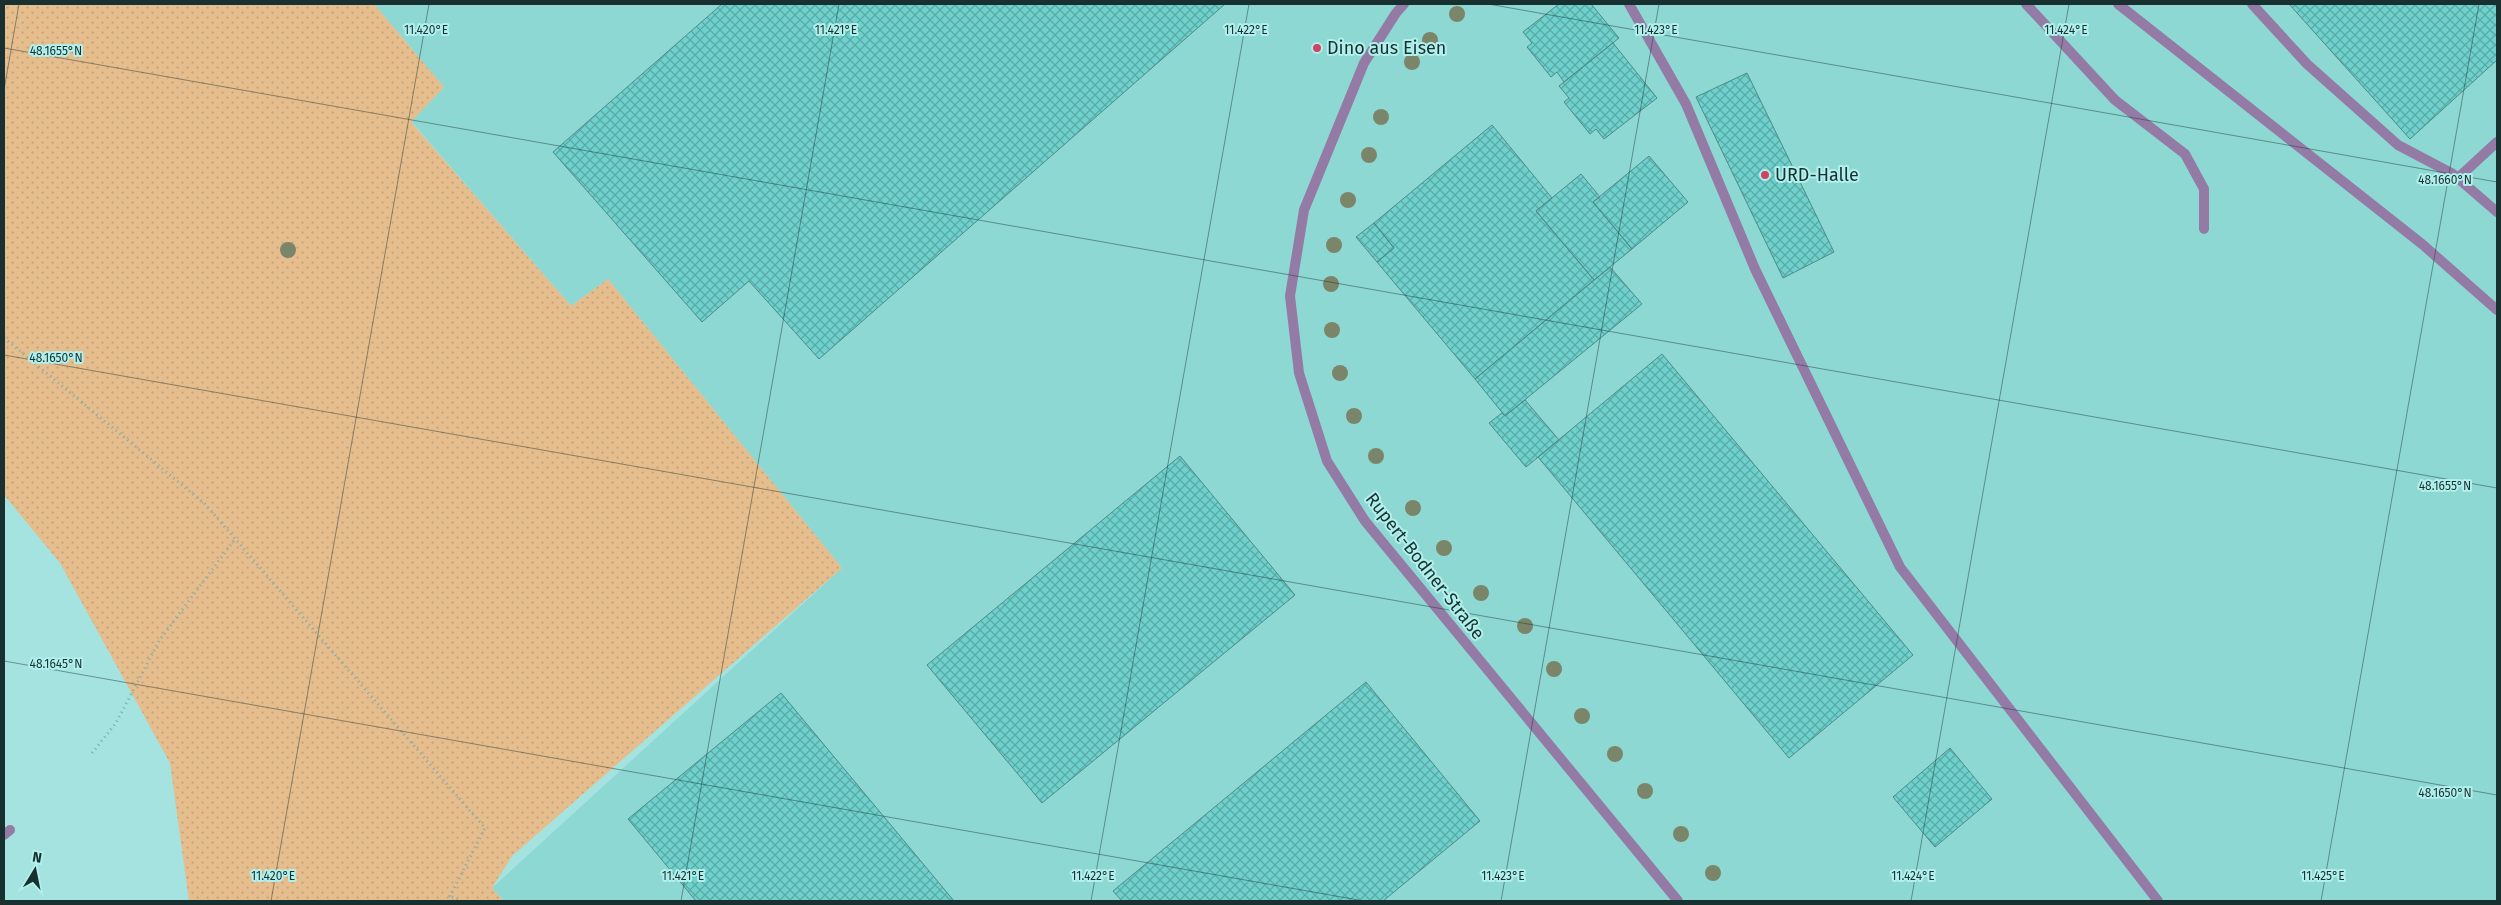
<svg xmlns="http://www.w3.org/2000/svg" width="2501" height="905" font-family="'Fira Sans',sans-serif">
<defs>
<pattern id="grass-dots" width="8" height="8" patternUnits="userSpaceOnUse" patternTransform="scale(1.25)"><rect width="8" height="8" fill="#e6bd8d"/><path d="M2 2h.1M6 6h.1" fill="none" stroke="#c5a37a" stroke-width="1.8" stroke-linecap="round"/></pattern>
<pattern id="building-cross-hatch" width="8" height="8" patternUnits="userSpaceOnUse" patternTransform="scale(1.25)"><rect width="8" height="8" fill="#6ed1cc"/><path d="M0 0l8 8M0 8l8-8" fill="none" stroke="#59aaa6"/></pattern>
</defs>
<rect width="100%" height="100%" fill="#a4e3df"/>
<path fill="#8ed8d3" d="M374,4h2123v897h-1993l-12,-13 350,-320 -234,-289 -37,27 -160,-185 33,-34z"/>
<path fill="url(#grass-dots)" d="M4,4h370l70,83 -33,35 160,184 37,-27 234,289 -330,288 -20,32 12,13h-315l-19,-138 -110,-200 -56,-68z"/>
<path fill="url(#building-cross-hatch)" stroke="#4e8b87" d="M722,4h503l-406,355 -70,-78 -47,41 -149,-170z
M1559,4h32l28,34 -55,44 -7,-10 -6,5 -24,-30 5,-4 -9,-11z
M2289,4h208v56l-87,79z
M1613,43l44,55 -53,41 -8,-10 -6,5 -26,-32 5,-4 -10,-12z
M1747,73l87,179 -51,26 -87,-181z
M1492,125l60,73 -16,13 58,69 -119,99 -98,-117 17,-14 -20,-25z
M1649,156l39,46 -56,47 -39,-47z
M1581,174l19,23 -7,5 39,47 -38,31 -58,-69z
M1374,223l20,25 -17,14 -21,-25z
M1610,267l32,37 -137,112 -30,-37z
M1662,354l251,301 -124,103 -251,-301z
M1525,400l34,40 -33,27 -37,-44 13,-10 3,3z
M1180,456l115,139 -253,208 -115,-138z
M1366,682l114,139 -97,80h-261l-9,-10z
M781,693l173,208h-258l-68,-82z
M1950,748l42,51 -57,48 -42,-50z"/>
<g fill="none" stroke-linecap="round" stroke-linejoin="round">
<path stroke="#7aadaa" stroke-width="3" stroke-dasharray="1 4" stroke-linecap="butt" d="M4,338l201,166 280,324 -35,68 3,5
M92,753l24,-30 43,-82 76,-102
M452,897l8,4"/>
<path stroke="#947ba6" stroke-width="10" d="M1629,4l57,100 69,165 145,298 258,334
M2026,4l89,96 70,54 19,35v40
M2118,4l304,240 75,66
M2252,4l55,60 91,81 55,29 44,38
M2458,178l39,-36"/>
<path stroke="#947ba6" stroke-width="10" d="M1404,4l-8,9 -32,50 -60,147 -14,86 9,77 28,88 38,60 313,380
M4,835l6,-5"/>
</g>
<g fill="#7b8569">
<circle cx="1457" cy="14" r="8"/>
<circle cx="1430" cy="40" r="8"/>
<circle cx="1412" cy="62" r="8"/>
<circle cx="1381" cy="117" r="8"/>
<circle cx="1369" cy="155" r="8"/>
<circle cx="1348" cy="200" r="8"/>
<circle cx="1334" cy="245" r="8"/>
<circle cx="288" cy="250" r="8"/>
<circle cx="1331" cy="284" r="8"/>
<circle cx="1332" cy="330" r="8"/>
<circle cx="1340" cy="373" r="8"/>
<circle cx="1354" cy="416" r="8"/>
<circle cx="1376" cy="456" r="8"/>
<circle cx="1413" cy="508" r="8"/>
<circle cx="1444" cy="548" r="8"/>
<circle cx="1481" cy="593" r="8"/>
<circle cx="1525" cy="626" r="8"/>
<circle cx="1554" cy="669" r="8"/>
<circle cx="1582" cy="716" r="8"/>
<circle cx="1615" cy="754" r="8"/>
<circle cx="1645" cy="791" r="8"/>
<circle cx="1681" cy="834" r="8"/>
<circle cx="1713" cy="873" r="8"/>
</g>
<path fill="none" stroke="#183130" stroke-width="1" stroke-opacity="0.45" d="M1488,4l1009,178M4,48l2493,440M4,90l15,-86M4,355l2493,440M4,661l1360,240M271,901l158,-897M681,901l158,-897M1091,901l158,-897M1501,901l158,-897M1911,901l158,-897M2321,901l158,-897"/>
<g fill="#d14263" stroke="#b1f0ec" stroke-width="2">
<circle cx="1317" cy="48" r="5"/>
<circle cx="1765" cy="175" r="5"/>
</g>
<g text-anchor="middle" stroke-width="4" stroke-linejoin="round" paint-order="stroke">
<g font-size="18" fill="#183130" stroke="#b1f0ec" text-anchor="start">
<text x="1327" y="54">Dino aus Eisen</text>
<text x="1775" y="181">URD-Halle</text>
</g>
<g font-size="18" fill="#183130" stroke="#b1f0ec">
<text transform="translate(1425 566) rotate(52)" y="6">Rupert-Bodner-Straße</text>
</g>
</g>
<g font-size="12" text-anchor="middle" fill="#183130" stroke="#b1f0ec" stroke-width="4" stroke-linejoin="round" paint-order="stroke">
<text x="426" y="34">11.420°E</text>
<text x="836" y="34">11.421°E</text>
<text x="1246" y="34">11.422°E</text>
<text x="1656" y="34">11.423°E</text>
<text x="2066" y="34">11.424°E</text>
<text x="56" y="55">48.1655°N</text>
<text x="2445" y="184">48.1660°N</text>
<text x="56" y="362">48.1650°N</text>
<text x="2445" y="490">48.1655°N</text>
<text x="56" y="668">48.1645°N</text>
<text x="2445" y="797">48.1650°N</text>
<text x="273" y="880">11.420°E</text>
<text x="683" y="880">11.421°E</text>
<text x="1093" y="880">11.422°E</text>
<text x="1503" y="880">11.423°E</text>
<text x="1913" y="880">11.424°E</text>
<text x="2323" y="880">11.425°E</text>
</g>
<rect width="2501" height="905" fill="none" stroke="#183130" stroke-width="10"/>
<g transform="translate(35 870) rotate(10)" stroke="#b1f0ec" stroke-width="4" paint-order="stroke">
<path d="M0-4L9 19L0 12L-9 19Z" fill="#183130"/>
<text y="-8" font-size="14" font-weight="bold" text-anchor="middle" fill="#183130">N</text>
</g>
</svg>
